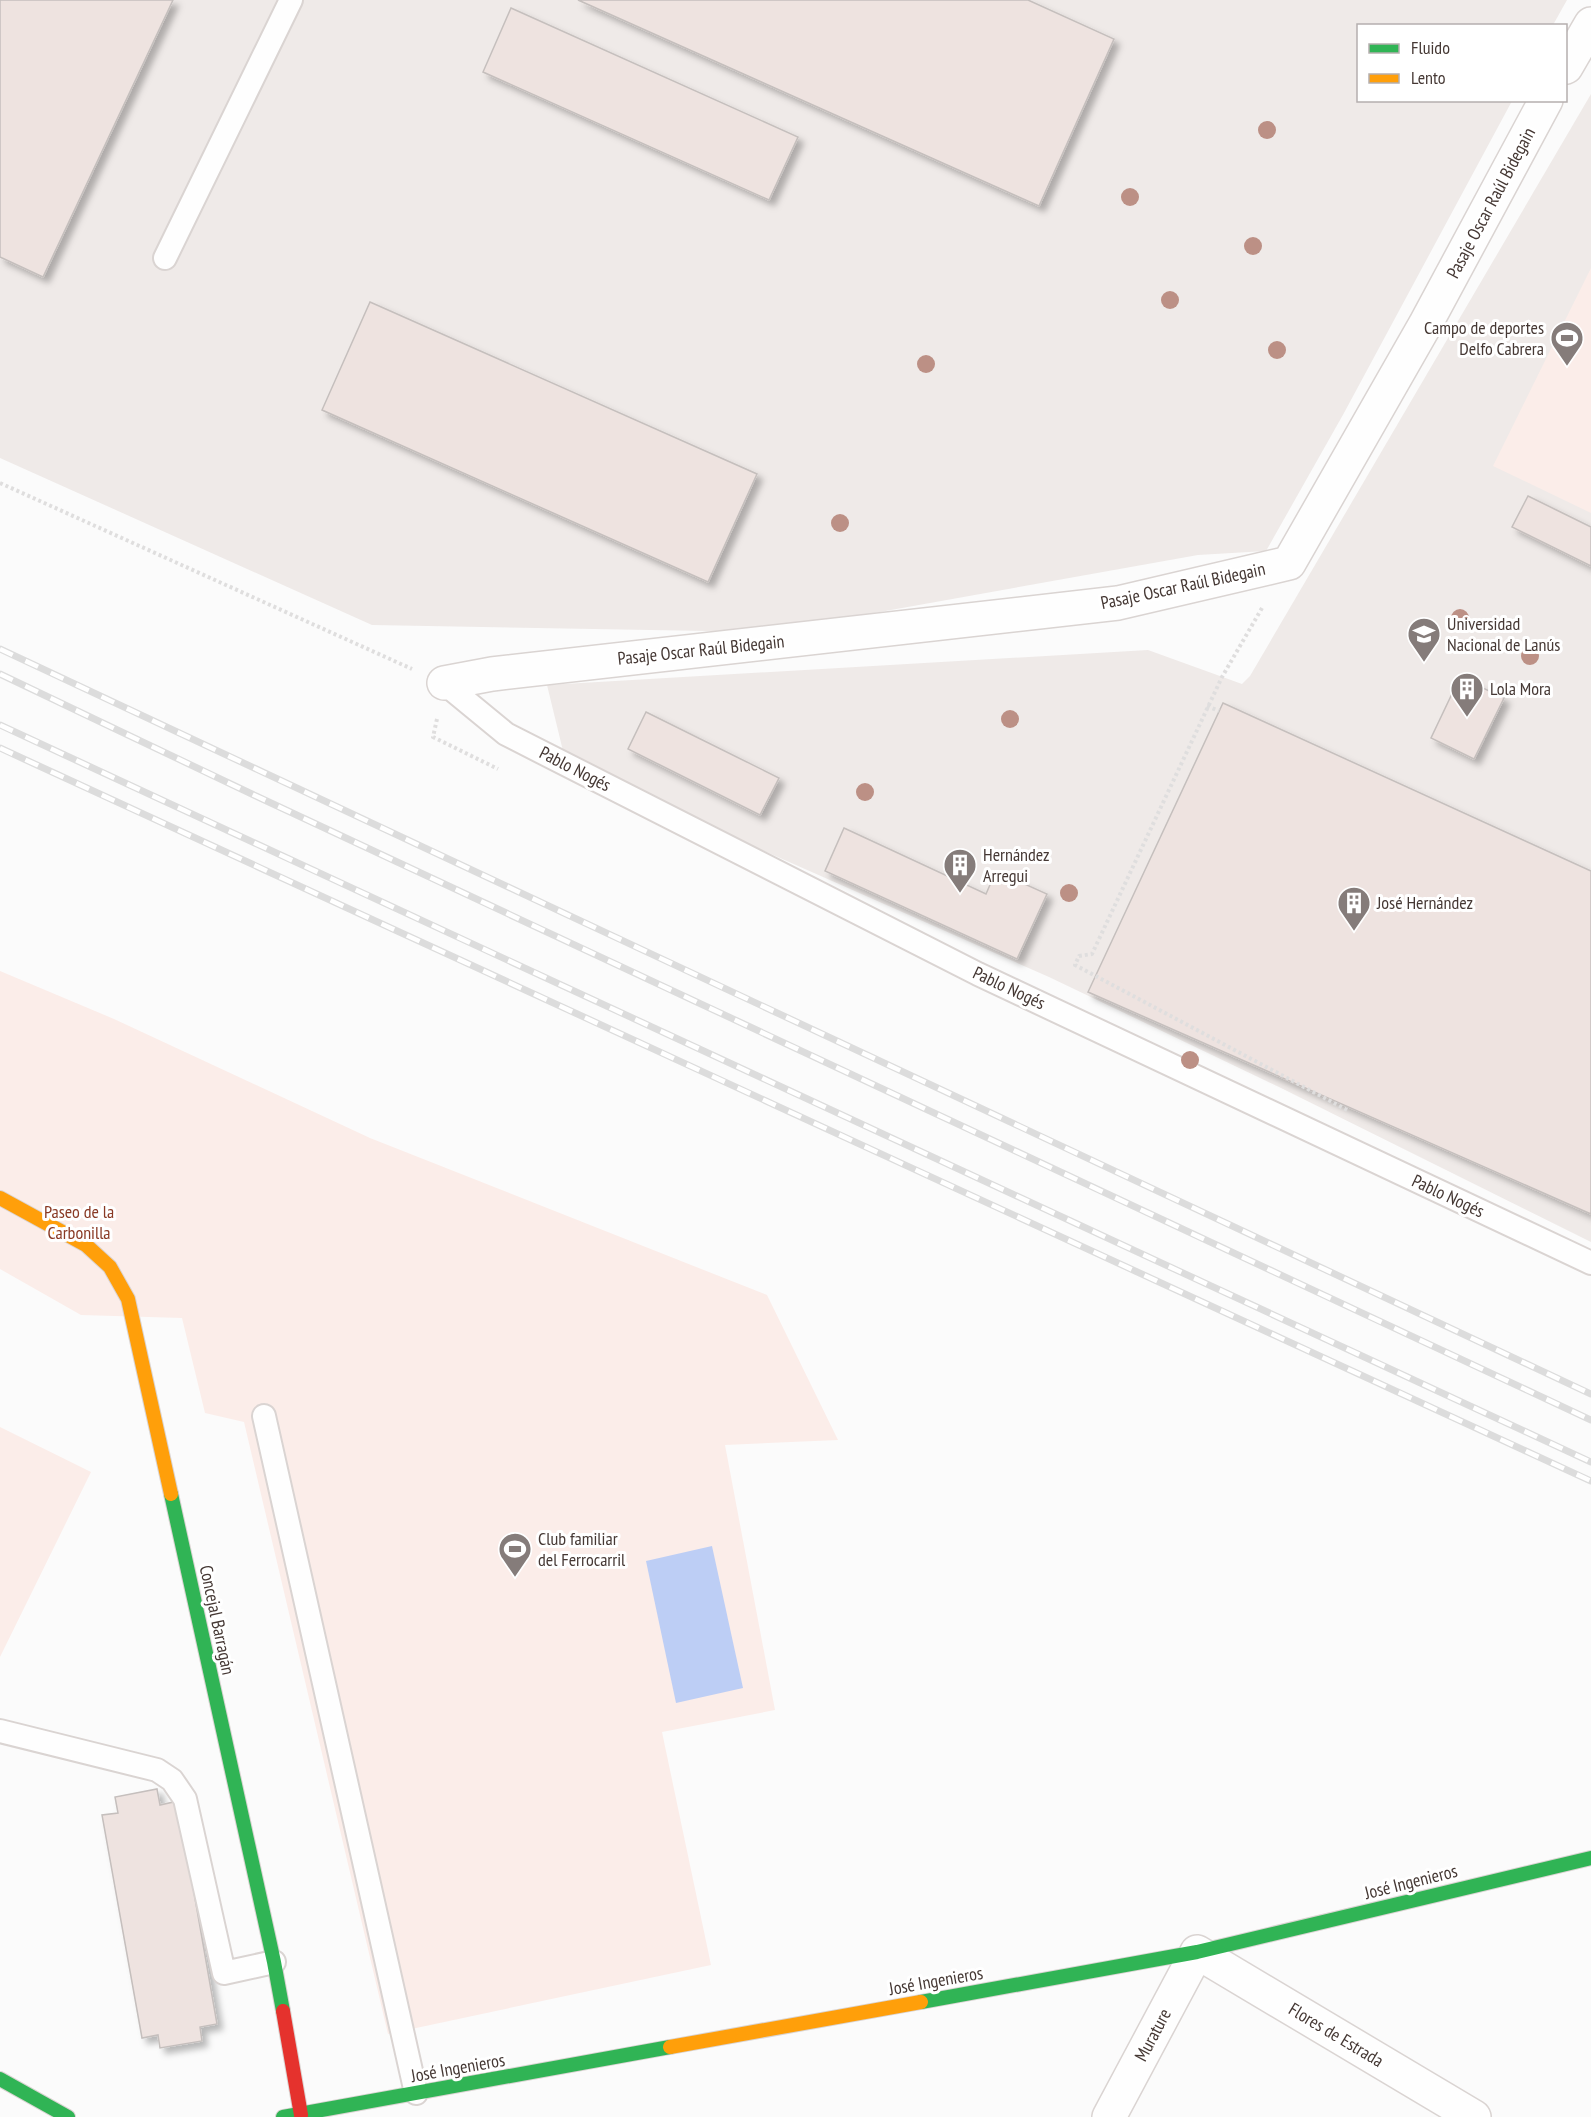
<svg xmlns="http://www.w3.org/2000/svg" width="1591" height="2117" font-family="'PT Sans Narrow',sans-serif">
<defs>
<filter id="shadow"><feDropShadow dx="5.5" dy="5.5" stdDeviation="3" flood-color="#0004"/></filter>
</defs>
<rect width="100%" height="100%" fill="#fbfbfb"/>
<path fill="#efeae8" d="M0,0h1567l-14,25 -195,1v74l154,1 -168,312 -78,138 -68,4 -430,77 -396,-7 -372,-167z
M1591,94v1148l-310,-154 -232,-111 -330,-146 -155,-76 -17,-70 601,-35 94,34 8,-8z"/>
<path fill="#fbede9" d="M1591,268v245l-98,-47z
M0,971l114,48 256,119 397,157 71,145 -113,5 50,265 -113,22 49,233 -323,69 -144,-612 -39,-9 -23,-95 -101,-3 -81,-46z
M0,1427l91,45 -91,185z"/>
<path fill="#bdcef5" d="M712,1546l31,142 -67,15 -30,-142z"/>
<path fill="#eee3e0" stroke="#c5bfbd" stroke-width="1.5" filter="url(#shadow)" d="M0,0h173l-130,277 -43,-20z
M578,0h450l86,39 -75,167z
M511,8l287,129 -29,63 -286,-128z
M370,302l387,172 -49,108 -386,-172z
M1528,496l63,31v39l-79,-39z
M1460,677l44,21 -30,61 -43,-21z
M1223,703l368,168v343l-503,-222z
M646,712l133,66 -19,37 -132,-66z
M844,828l142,66 10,-23 51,23 -30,65 -192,-88z
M157,1789l3,16 18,-4 39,223 -17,3 2,14 -42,7 -2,-13 -16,3 -40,-223 16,-2 -3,-16z"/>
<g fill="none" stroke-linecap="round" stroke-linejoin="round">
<g stroke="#dad4d2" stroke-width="26">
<path id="lane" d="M165,258l126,-258
M444,683l62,51 472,240 613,289
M264,1416l152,677
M0,1731l157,39 15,10 13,19 39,174 50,-11"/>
</g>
<g stroke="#dad4d2" stroke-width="36">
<path id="street" d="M1566,67l25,-43
M444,683l48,-9 626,-71 171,-40 136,-238 121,-225
M1109,2117l88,-165 277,165"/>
</g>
<g stroke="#dad4d2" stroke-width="16">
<path id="fast" d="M171,1494l103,468 9,49
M921,2002l276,-50 394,-94
M0,2079l68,38
M283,2117l387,-70"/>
</g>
<g stroke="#dad4d2" stroke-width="16">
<path id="slow" d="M0,1198l86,47 24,22 18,32 43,195
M670,2047l251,-45"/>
</g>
<g stroke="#dad4d2" stroke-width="16">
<path id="jam" d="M283,2011l18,104"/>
</g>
<path stroke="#dfdede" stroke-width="4" stroke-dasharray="3 3" stroke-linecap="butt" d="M0,483l412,186
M1262,608l-40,69 -130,277 -13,2 -4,9 274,146
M1207,706l12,5
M437,719l-4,18 65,32"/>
<use href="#lane" stroke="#fefefe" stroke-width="22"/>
<use href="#street" stroke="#fefefe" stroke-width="33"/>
<use href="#fast" stroke="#30b455" stroke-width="14"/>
<use href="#slow" stroke="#ff9f0a" stroke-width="14"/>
<use href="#jam" stroke="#e5322d" stroke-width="14"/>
<g stroke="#dcdcdc" stroke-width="7">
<path id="rail" d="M0,649l1591,745
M0,674l256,122 1335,624
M0,725l1591,737
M0,748l1591,733"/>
</g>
<use href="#rail" stroke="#fff" stroke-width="4.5" stroke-dasharray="14" stroke-linecap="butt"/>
</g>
<g fill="#bc9085">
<circle cx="1267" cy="130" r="9"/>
<circle cx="1130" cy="197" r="9"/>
<circle cx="1253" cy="246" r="9"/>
<circle cx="1170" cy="300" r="9"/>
<circle cx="1277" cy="350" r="9"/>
<circle cx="926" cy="364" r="9"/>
<circle cx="840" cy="523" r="9"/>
<circle cx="1460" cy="618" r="9"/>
<circle cx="1530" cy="656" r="9"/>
<circle cx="1010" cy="719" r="9"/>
<circle cx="865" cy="792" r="9"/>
<circle cx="1069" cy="893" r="9"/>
<circle cx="1190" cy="1060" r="9"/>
</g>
<defs>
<g id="stadium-pin" transform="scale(1.725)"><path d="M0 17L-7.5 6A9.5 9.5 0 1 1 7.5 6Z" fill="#857c7a" stroke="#fff"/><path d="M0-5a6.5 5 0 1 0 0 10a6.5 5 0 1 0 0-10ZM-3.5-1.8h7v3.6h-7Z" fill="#fff"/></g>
<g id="university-pin" transform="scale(1.725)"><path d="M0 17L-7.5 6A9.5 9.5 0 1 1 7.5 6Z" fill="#857c7a" stroke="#fff"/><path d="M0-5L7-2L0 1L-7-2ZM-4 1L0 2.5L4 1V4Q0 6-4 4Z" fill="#fff"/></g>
<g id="building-pin" transform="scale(1.725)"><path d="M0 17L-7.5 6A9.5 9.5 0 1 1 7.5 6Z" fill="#857c7a" stroke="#fff"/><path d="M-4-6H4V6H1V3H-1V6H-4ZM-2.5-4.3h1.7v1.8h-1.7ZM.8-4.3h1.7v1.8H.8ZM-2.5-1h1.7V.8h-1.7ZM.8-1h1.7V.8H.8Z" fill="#fff"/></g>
</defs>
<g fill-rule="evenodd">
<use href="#stadium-pin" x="1567" y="338"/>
<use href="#university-pin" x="1424" y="634"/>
<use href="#building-pin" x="1467" y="689"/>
<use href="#building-pin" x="960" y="865"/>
<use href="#building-pin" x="1354" y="903"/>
<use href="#stadium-pin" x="515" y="1549"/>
</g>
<g text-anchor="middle" stroke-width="6" stroke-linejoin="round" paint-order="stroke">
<g font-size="18" fill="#453834" stroke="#fff">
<text transform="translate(1491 203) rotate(-62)" y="6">Pasaje Oscar Raúl Bidegain</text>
<text transform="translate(1183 586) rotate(-12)" y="6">Pasaje Oscar Raúl Bidegain</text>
<text transform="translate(701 650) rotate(-6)" y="6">Pasaje Oscar Raúl Bidegain</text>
<text transform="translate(575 769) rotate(27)" y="6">Pablo Nogés</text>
<text transform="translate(1009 988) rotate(25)" y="6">Pablo Nogés</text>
<text transform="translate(1448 1196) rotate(25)" y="6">Pablo Nogés</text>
<text transform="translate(217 1620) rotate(78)" y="6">Concejal Barragán</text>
<text transform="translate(1411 1882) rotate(-14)" y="6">José Ingenieros</text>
<text transform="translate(936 1981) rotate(-10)" y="6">José Ingenieros</text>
<text transform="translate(1153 2035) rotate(-62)" y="6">Murature</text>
<text transform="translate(1336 2035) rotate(31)" y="6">Flores de Estrada</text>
<text transform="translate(458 2068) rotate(-10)" y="6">José Ingenieros</text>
</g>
<g font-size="18" fill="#453834" stroke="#fff" text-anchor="start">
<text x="1544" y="334" text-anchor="end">Campo de deportes<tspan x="1544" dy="21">Delfo Cabrera</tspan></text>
<text x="1447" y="630">Universidad<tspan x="1447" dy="21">Nacional de Lanús</tspan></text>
<text x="1490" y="695">Lola Mora</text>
<text x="983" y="861">Hernández<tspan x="983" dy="21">Arregui</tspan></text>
<text x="1377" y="909">José Hernández</text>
<text x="538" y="1545">Club familiar<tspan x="538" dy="21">del Ferrocarril</tspan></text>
</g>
<g font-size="18" fill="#893924" stroke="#fff">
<text x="79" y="1218">Paseo de la<tspan x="79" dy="21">Carbonilla</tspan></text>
</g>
</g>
<rect x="1357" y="24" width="210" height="78" fill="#ffffff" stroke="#b5afae" stroke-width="1.5"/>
<rect x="1369" y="44" width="30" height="9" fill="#30b455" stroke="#b5afae" stroke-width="1.5"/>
<text x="1411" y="54" font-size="18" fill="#453834">Fluido</text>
<rect x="1369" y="74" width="30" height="9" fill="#ff9f0a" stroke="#b5afae" stroke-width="1.5"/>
<text x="1411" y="84" font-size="18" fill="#453834">Lento</text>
</svg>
